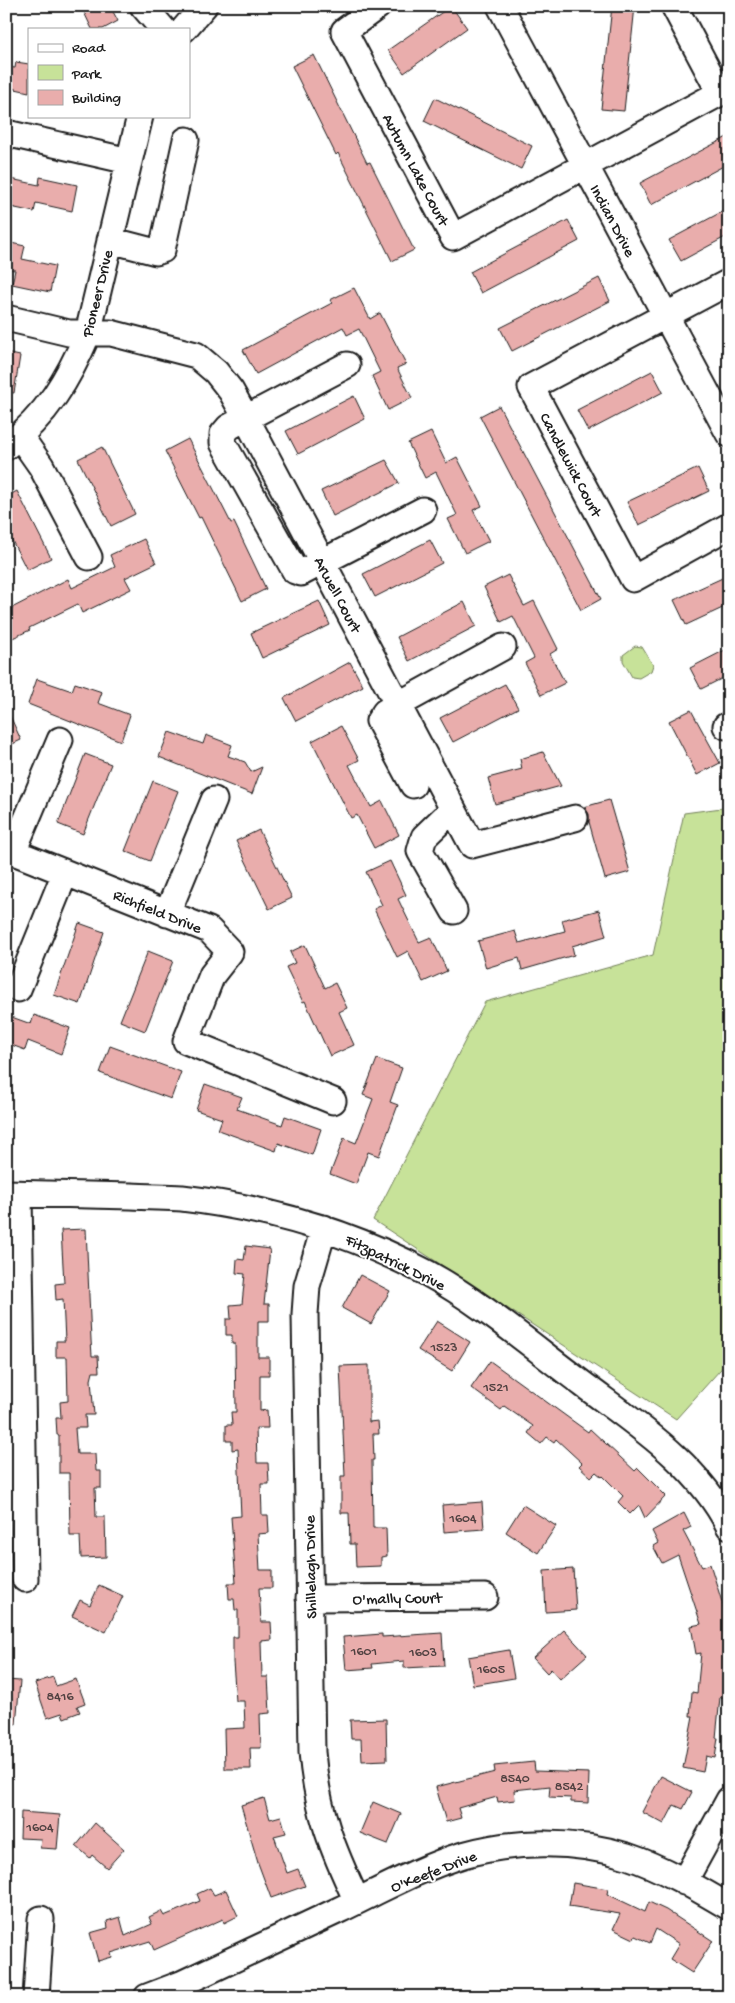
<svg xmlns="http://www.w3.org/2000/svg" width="735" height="2003" font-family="'Gochi Hand',sans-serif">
<rect width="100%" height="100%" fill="#fff"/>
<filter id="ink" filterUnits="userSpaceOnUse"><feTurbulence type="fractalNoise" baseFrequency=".02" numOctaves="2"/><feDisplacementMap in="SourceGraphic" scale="10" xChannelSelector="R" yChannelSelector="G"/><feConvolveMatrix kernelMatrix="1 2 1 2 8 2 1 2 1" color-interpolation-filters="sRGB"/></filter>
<g filter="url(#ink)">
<path fill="#c7e299" stroke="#727f5a" d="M635,646l7,1 11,18 -2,6 -12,7 -7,-1 -9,-16v-6z
M729,807v553l-53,59 -303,-199 112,-218 168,-47 31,-142z"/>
<path fill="#e9adac" stroke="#1c1c1c" d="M81,6h29l8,15 -15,8h-11z
M451,6l16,22 -63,45 -16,-23z
M612,6h23l-11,105 -23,-2z
M314,55l53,108 3,-1 44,88 -22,11 -54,-108 -2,2 -44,-89z
M16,62l13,2v28l-23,-5v-20l9,1z
M435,98l97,48 -11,23 -97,-48z
M729,136v27l-78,42 -11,-22z
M40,177l37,8 -5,26 -36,-8 -2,9 -28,-6v-28l33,7z
M729,208v27l-48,26 -12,-21z
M568,220l11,21 -98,52 -11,-21z
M6,242l19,4 -3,13 33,7 -5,26 -38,-8 3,-14 -9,-1z
M599,278l11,23 -98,50 -12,-23z
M354,288l16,31 10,-6 26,51 -9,4 15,30 -24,12 -16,-34 8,-4 -21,-43 -12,6 -4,-8 -87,47 -13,-24 89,-47 -2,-3z
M6,353l14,3 -6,37 -8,-1z
M652,371l11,21 -75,39 -11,-21z
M354,396l11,23 -67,35 -12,-23z
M499,406l102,193 -20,11 -101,-194z
M431,432l15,31 11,-6 25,49 -9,4 16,31 -24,12 -17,-34 9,-4 -21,-43 -11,6 -17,-35z
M188,439l43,84 3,-1 32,67 -24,12 -41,-84 -2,1 -34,-67z
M102,447l33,67 -24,12 -33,-67z
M386,460l13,23 -66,33 -12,-25z
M698,468l11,23 -70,34 -12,-23z
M17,491l34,67 -24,12 -21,-41v-32z
M144,539l12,24 -31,15 6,11 -49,24 -4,-9 -49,24 1,2 -24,11v-30l62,-32 4,9 43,-21 -5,-12z
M430,540l12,23 -67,34 -12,-23z
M508,575l16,31 10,-5 24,48 -8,5 15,29 -24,12 -16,-32 9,-5 -21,-42 -12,6 -17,-35z
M729,575v30l-43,20 -12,-25z
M319,601l11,24 -68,33 -11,-25z
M464,602l12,24 -67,35 -12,-24z
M729,648v27l-28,14 -11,-21z
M350,662l13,24 -67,35 -12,-23z
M37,679l35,12 3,-8 27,9 -4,11 32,12 -9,26 -93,-37z
M505,684l13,24 -65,34 -13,-24z
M6,707l15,33 -15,7z
M691,710l29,53 -23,12 -28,-54z
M341,726l18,34 -10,5 22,42 11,-6 17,34 -25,13 -17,-33 -6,3 -39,-77z
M169,732l34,12 3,-9 26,10 -4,11 17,6 6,10 11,-5 -10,27 -93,-37z
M543,752l18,34 -66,18 -7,-26 34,-9 -2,-10z
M85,754l26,10 -28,70 -25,-10z
M153,781l25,10 -28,70 -25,-10z
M609,800l21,72 -25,7 -16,-57v-8l-5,-7z
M259,830l33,68 -23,11 -33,-68z
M390,861l16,34 -8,4 21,43 12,-5 16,34 -24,11 -15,-31 -11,6 -23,-48 8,-4 -16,-33z
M599,910l7,26 -34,10 2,9 -52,15 -3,-12 -33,10 -8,-27 37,-10 4,12 46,-12 -3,-11z
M79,923l25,9 -24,72 -26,-9z
M305,945l20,43 10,-5 12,25 -8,4 15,33 -24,11 -25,-55 -2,1 -17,-35 9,-4 -5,-11z
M148,951l25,10 -28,70 -25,-10z
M6,1015l25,9 3,-9 36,13 -9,26 -33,-13 -3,9 -19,-7z
M110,1046l71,26 -10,27 -71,-26z
M377,1059l25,9 -12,34 8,3 -19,51 -11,-4 -12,32 -26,-10 14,-36 12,5 17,-44 -10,-4z
M205,1084l37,13 -5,12 45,16 3,-9 36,13 -9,26 -34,-12 -2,8 -58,-21 4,-11 -26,-9z
M86,1229l5,111 1,16h6l1,16h-6l-2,8 3,35h-9l1,13h-11l2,26h18l1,17h5v17h-6l1,29h9l1,40 -25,1 -1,-22h-10l-1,-63h-10v-38h-2l-1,-17h5l-1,-16 8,-1 -1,-44h-11v-16h9l-2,-42 -7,1 -1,-16 9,-1 -3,-53z
M246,1246l24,3 -6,55h5v17h-11v36h11v18h-9v36l7,-1 1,18h-12l1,35h11l1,21h-8l1,31h6l1,18 -11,1 2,36h12v18h-13l2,34h10l1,18 -11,1 1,36h6l2,36 -10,1 1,34h-11l1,21h-26l-1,-40 21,-1 -1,-27h-8l-3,-39v-25h5v-27h-3l-1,-11h-5l-1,-16h8l-5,-66 10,-1 -3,-67 -6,1v-9h-6v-16h6l-1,-13h5l-1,-68h-3v-9h-6v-16h5l-1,-14 12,-1 3,-30 -9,-1 1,-14 7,1z
M360,1275l30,16 -19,33 -29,-16z
M437,1321l33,21 -18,29 -34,-21z
M490,1361l98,71 2,-3 45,42 3,-3 28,28 -21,22 -6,-13 -9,9 -12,-12 5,-6 -20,-20 -1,1 -6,-5 -5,5 -12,-11 3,-3 -26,-24 -2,3 -7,-5 -6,7 -13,-11 5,-7 -29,-20 -3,4 -30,-22z
M369,1365v57l9,-1 1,13h-6l1,26h-2l1,68h13l1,28 -6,1v9l-25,1 -1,-23h-5l-1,-31h-8v-37h4l-5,-110z
M482,1502l2,27 -40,3 -2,-27z
M523,1505l33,21 -18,27 -32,-21z
M684,1513l7,14 -8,4 19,36 8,-3 19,60v13l-5,1 5,29v31l-9,-1 -4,41h2l-3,20 -9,-2 -3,16 -20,-4 10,-52h-3l2,-24 5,1 4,-40 -5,1 -5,-28 10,-2 -23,-69 -16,8 -9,-17 5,-3 -6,-12z
M573,1569l3,41 -30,2 -2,-41z
M99,1585l24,11 -17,36 -34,-16 8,-16 10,5z
M564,1630l23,25 -27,24 -9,-10 -4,4 -14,-15z
M442,1633l2,33 -40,2v-7l-32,3 1,4 -27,2 -3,-33 39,-3v3z
M509,1650l5,28 -41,7 -5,-28z
M53,1677l3,9 20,-7 9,24 -8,3 3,6 -16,6 -2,-5 -15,5 -12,-35z
M6,1680l14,1 -4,43 -10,-1z
M386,1719l1,41 -25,1 -1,-22h-10l-1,-19z
M534,1762l1,9 54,2 -1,30 -17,-1v-4l-22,-1 1,-11 -36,4 1,10 -17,2 -1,-5 -39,11 3,10 -15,4 -10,-35 59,-15 -1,-6z
M661,1776l31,16 -9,17 -9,-4 -10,19 -22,-12z
M264,1798l6,21 11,-3 5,17 -12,3 13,37 11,-4 7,17 -34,12 -13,-35 -17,-58z
M373,1802l28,12 -13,30 -28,-11z
M21,1812l39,3 -3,34 -17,-1 1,-9 -21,-1z
M95,1823l29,26 -17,19 -15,-13 -2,3 -14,-12z
M573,1883l35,6 -1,5 38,18 4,-10 17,8 47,31 -21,32 -22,-14 9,-15 -23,-15 -6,14 -15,-7 -1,3 -21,-10 7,-15 -51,-8z
M210,1888l4,7 12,-5 12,26 -14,7 -1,-4 -69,31 -4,-9 -39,12 1,4 -14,4 -8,-28 18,-5 -1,-7 13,-4 5,19 27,-12 -3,-7 12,-6 3,5 36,-15 -3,-7z"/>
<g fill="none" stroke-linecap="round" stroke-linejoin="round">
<g stroke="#1c1c1c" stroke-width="29">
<path id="minor" d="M143,6l20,23
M378,6l-34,25 109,206 267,-144 -46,-87
M500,6l229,428
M184,29l20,-23
M6,133l123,28
M110,240l46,12 6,-2 24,-110
M729,282l-198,105 102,192 96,-53
M6,318l63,15h42l85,22 20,17 15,19 15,27 226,427 103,-27
M347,365l-118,62 -6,7v9l72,128 6,2 122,-63
M20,436l21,30 48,91
M6,447c41,-32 62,-67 82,-114l52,-217
M726,726l3,-1
M413,785l-34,-64 6,-9 118,-65
M453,809l-29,28 -4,14 34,60
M6,849l203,81 21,22 -18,23 -26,66 147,60
M13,852l47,-112
M167,914l47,-114
M18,989l47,-116
M6,1193c42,1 84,2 125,3 17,1 34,1 51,2 86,10 168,34 245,75 55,30 107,75 157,112 53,40 114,79 145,141
M19,1194l6,385
M324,1228l-17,58 -2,28 7,438c5,59 20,96 45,149
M309,1598l176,-1
M684,1882l45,-82
M36,1997l5,-78
M147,1997l34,-13c53,-25 105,-49 158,-74 40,-19 81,-42 124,-55 52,-15 113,-15 164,1 36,12 70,32 102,51"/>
</g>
<use href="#minor" stroke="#fff" stroke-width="25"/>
</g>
</g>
<g text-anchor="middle" stroke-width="4" stroke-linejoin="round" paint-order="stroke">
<g font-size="14" fill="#4f4040">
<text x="444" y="1351">1523</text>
<text x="496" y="1391">1521</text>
<text x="463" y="1522">1604</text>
<text x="364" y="1655">1601</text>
<text x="423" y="1656">1603</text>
<text x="491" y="1673">1605</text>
<text x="60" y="1700">8416</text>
<text x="515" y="1782">8540</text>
<text x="569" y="1790">8542</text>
<text x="40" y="1831">1604</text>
</g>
<g font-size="16" fill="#1c1c1c" stroke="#fff">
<text transform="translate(417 169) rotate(62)" y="6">Autumn Lake Court</text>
<text transform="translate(614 220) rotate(62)" y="6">Indian Drive</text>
<text transform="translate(96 293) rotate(-76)" y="6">Pioneer Drive</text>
<text transform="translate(572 464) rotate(62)" y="6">Candlewick Court</text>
<text transform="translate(339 594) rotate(62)" y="6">Arwell Court</text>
<text transform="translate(158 910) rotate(22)" y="6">Richfield Drive</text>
<text transform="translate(396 1261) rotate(26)" y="6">Fitzpatrick Drive</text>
<text transform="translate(309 1567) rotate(-91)" y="6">Shillelagh Drive</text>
<text transform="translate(397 1597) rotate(-1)" y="6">O'mally Court</text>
<text transform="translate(433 1870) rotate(-21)" y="6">O'Keefe Drive</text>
</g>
</g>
<rect width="735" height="2003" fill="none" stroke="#fff" stroke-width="25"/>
<rect x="12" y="12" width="710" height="1978" fill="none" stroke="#1c1c1c" stroke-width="2" filter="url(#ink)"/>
<rect x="28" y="28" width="162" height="90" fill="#ffffff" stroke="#a4a4a4"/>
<rect x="38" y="44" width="25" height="8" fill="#ffffff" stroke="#a4a4a4"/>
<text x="72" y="52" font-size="15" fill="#1c1c1c">Road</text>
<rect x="38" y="65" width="25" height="15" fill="#c7e299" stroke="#a4a4a4"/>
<text x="72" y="78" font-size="15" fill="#1c1c1c">Park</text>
<rect x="38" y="90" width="25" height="15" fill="#e9adac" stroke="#a4a4a4"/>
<text x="72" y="102" font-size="15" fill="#1c1c1c">Building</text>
</svg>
